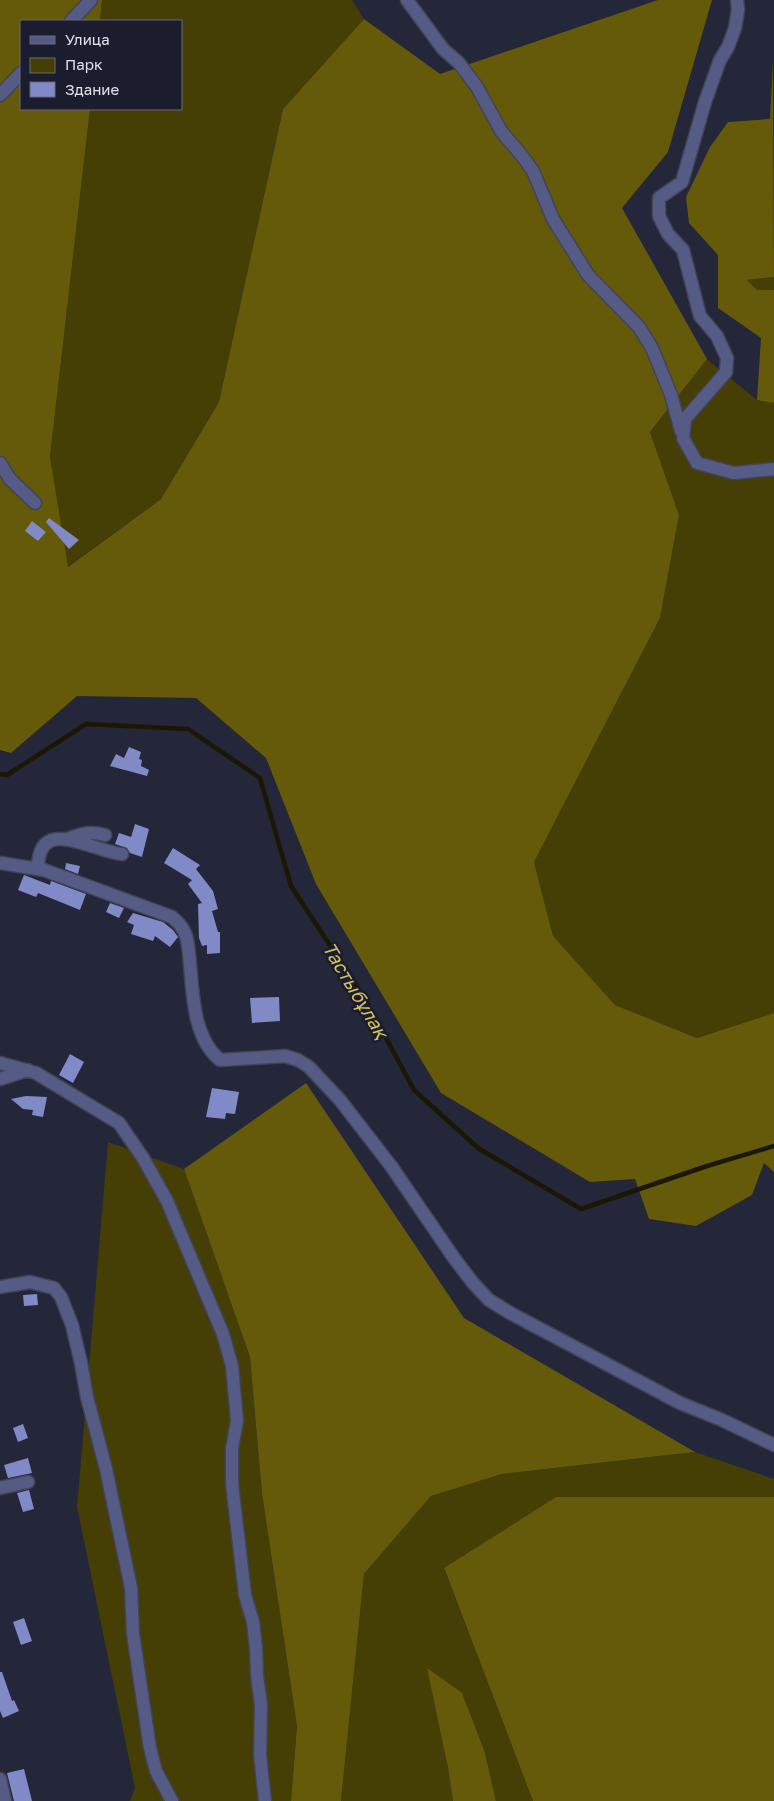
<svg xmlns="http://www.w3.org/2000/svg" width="774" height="1801" viewBox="0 0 774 1801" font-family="'Golos Text',sans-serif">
  <rect width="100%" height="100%" fill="#242639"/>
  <path fill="#453e05" d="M 102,0 L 352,0 L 364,19 L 283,109 L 219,402 L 161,499 L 67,567 L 50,457 L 90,109 L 181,109 L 181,21 L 100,21 Z
    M 774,277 L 774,290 L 757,290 L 747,280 Z
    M 707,359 L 757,400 L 774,403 L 774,1013 L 697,1038 L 615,1005 L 553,936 L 534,862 L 660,618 L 679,515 L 650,432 Z
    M 108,1142 L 184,1169 L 250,1357 L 262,1494 L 297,1726 L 291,1801 L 130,1801 L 135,1788 L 77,1507 Z
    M 695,1452 L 774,1479 L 774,1497 L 556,1497 L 444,1569 L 533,1801 L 496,1801 L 485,1753 L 428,1669 L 448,1768 L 453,1801 L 341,1801 L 364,1574 L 431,1496 L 502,1474 Z"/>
  <path fill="#645a09" d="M 0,0 L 102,0 L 100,21 L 21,21 L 21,109 L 90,109 L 50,457 L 68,567 L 161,499 L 219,402 L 283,109 L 364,19 L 440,74 L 658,0 L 712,0 L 668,152 L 622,208 L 707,359 L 650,432 L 679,515 L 660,618 L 534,862 L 553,936 L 615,1005 L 697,1038 L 774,1013 L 774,1172 L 764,1163 L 752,1195 L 696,1226 L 649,1219 L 635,1179 L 590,1182 L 441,1093 L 316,884 L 266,758 L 196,698 L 77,696 L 11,753 L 0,750 Z
    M 773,61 L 774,277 L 747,280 L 757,290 L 774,290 L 774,403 L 757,400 L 761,338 L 718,308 L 718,255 L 689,223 L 686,197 L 710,147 L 728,122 L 770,119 Z
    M 306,1083 L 464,1318 L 695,1452 L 502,1474 L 431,1496 L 364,1574 L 341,1801 L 291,1801 L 297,1726 L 262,1494 L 250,1357 L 184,1169 Z
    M 556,1497 L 774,1497 L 774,1801 L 533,1801 L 444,1568 Z
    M 427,1668 L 462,1693 L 485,1753 L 496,1801 L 453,1801 L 448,1768 Z"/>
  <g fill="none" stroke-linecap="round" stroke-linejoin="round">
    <path stroke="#1a1703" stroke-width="4.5" d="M 0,774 L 7,775 L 86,724 L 188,729 L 260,778 L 291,886 L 364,997 L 414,1090 L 478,1148 L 581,1209 L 707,1166 L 774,1146"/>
  </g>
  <path fill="#8189c7" d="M 49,518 L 79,540 L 69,549 L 46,522 Z
    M 32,521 L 46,532 L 38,541 L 25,531 Z
    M 129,747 L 141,752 L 139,759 L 142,760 L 141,766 L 149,770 L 147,776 L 110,766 L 116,754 L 124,758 Z
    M 135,824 L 149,829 L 142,857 L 130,853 L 127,848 L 115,844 L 119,833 L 131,837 Z
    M 173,848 L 200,865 L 196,869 L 213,891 L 218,909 L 212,911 L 218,932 L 220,932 L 220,953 L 207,954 L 207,945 L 202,946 L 199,938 L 198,904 L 202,903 L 188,884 L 192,880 L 164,863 Z
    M 66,863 L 80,866 L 78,874 L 65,869 Z
    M 24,875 L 50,885 L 51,881 L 86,894 L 80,910 L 38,893 L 36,897 L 18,890 Z
    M 110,903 L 124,908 L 119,918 L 106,912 Z
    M 133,913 L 163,922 L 173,930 L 178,937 L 170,947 L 155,936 L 153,941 L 131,934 L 134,925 L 127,922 Z
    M 279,997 L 280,1021 L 252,1023 L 250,998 Z
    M 70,1054 L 84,1062 L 73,1083 L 59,1075 Z
    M 212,1088 L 239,1092 L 235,1114 L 226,1113 L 225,1119 L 206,1117 Z
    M 26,1096 L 47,1097 L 43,1117 L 32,1115 L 33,1110 L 23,1109 L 11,1099 Z
    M 37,1294 L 38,1305 L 24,1306 L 23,1295 Z
    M 23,1424 L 28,1438 L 18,1442 L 13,1428 Z
    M 28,1458 L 32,1473 L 8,1478 L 4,1465 Z
    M 29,1490 L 34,1509 L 23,1512 L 17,1493 Z
    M 24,1618 L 32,1641 L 21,1645 L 13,1622 Z
    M 0,1672 L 2,1672 L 12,1701 L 14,1700 L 19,1711 L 3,1718 L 0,1711 Z
    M 24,1769 L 32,1801 L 14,1801 L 7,1773 Z"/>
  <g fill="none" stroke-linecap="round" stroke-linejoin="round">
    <g stroke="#424456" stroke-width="15">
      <path id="minor" d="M 407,0 L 443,49 L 459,63 L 477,87 L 501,131 L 523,157 L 533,171 L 553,219 L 588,275 L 639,327 L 652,348 L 671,395 L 681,431
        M 737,0 L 738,10 L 735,28 L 728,47 L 720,60 L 705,102 L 682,182 L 659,198 L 659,216 L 668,234 L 683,250 L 700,316 L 717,336 L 727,358 L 726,372 L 685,419 L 683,438 L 697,463 L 734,473 L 774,469
        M 71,21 L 91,0
        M 0,95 L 21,73
        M 0,463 L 10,479 L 35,503
        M 70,838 C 83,833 91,831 105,835
        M 0,863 L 44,870 L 172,917 C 174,919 178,922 180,925 C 187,933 188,944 189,954 C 193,988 191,1036 220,1060 L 285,1056 L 298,1060 L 309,1067 L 340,1100 L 391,1166 L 454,1258 L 473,1283 L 489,1300 L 512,1314 L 680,1403 L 722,1420 L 774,1445
        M 38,869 C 38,813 93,852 122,854
        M 0,1063 L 36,1073 L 119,1123 L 143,1158 L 167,1201 L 223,1334 L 232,1366 L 237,1421 L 232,1448 L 232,1484 L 245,1595 L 253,1622 L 256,1649 L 257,1676 L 261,1705 L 260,1755 L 265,1801
        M 0,1079 L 28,1070
        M 0,1287 L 30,1282 L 54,1288 L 61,1297 L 72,1325 L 81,1363 L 87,1397 L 106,1469 L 131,1588 L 133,1634 L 150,1748 L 156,1771 L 172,1801
        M 0,1488 L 28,1482
        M 0,1779 L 5,1801"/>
    </g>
    <use href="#minor" stroke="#565b86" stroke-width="12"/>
  </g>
  <g text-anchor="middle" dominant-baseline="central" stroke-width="5" stroke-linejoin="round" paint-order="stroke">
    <g font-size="19" font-style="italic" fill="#d0c25d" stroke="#1b1d2e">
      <text transform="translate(356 990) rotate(59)">Тастыбұлақ</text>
    </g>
  </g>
  <rect x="20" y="20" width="162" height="90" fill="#1b1d2e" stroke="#696b7a"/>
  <rect x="30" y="36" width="25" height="8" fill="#565b86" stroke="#696b7a"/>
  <text x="65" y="45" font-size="15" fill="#dfe1ed">Улица</text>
  <rect x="30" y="58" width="25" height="15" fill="#453e05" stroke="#696b7a"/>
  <text x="65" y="70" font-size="15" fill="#dfe1ed">Парк</text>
  <rect x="30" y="82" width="25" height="15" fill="#8189c7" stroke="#696b7a"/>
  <text x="65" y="95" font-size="15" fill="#dfe1ed">Здание</text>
</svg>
